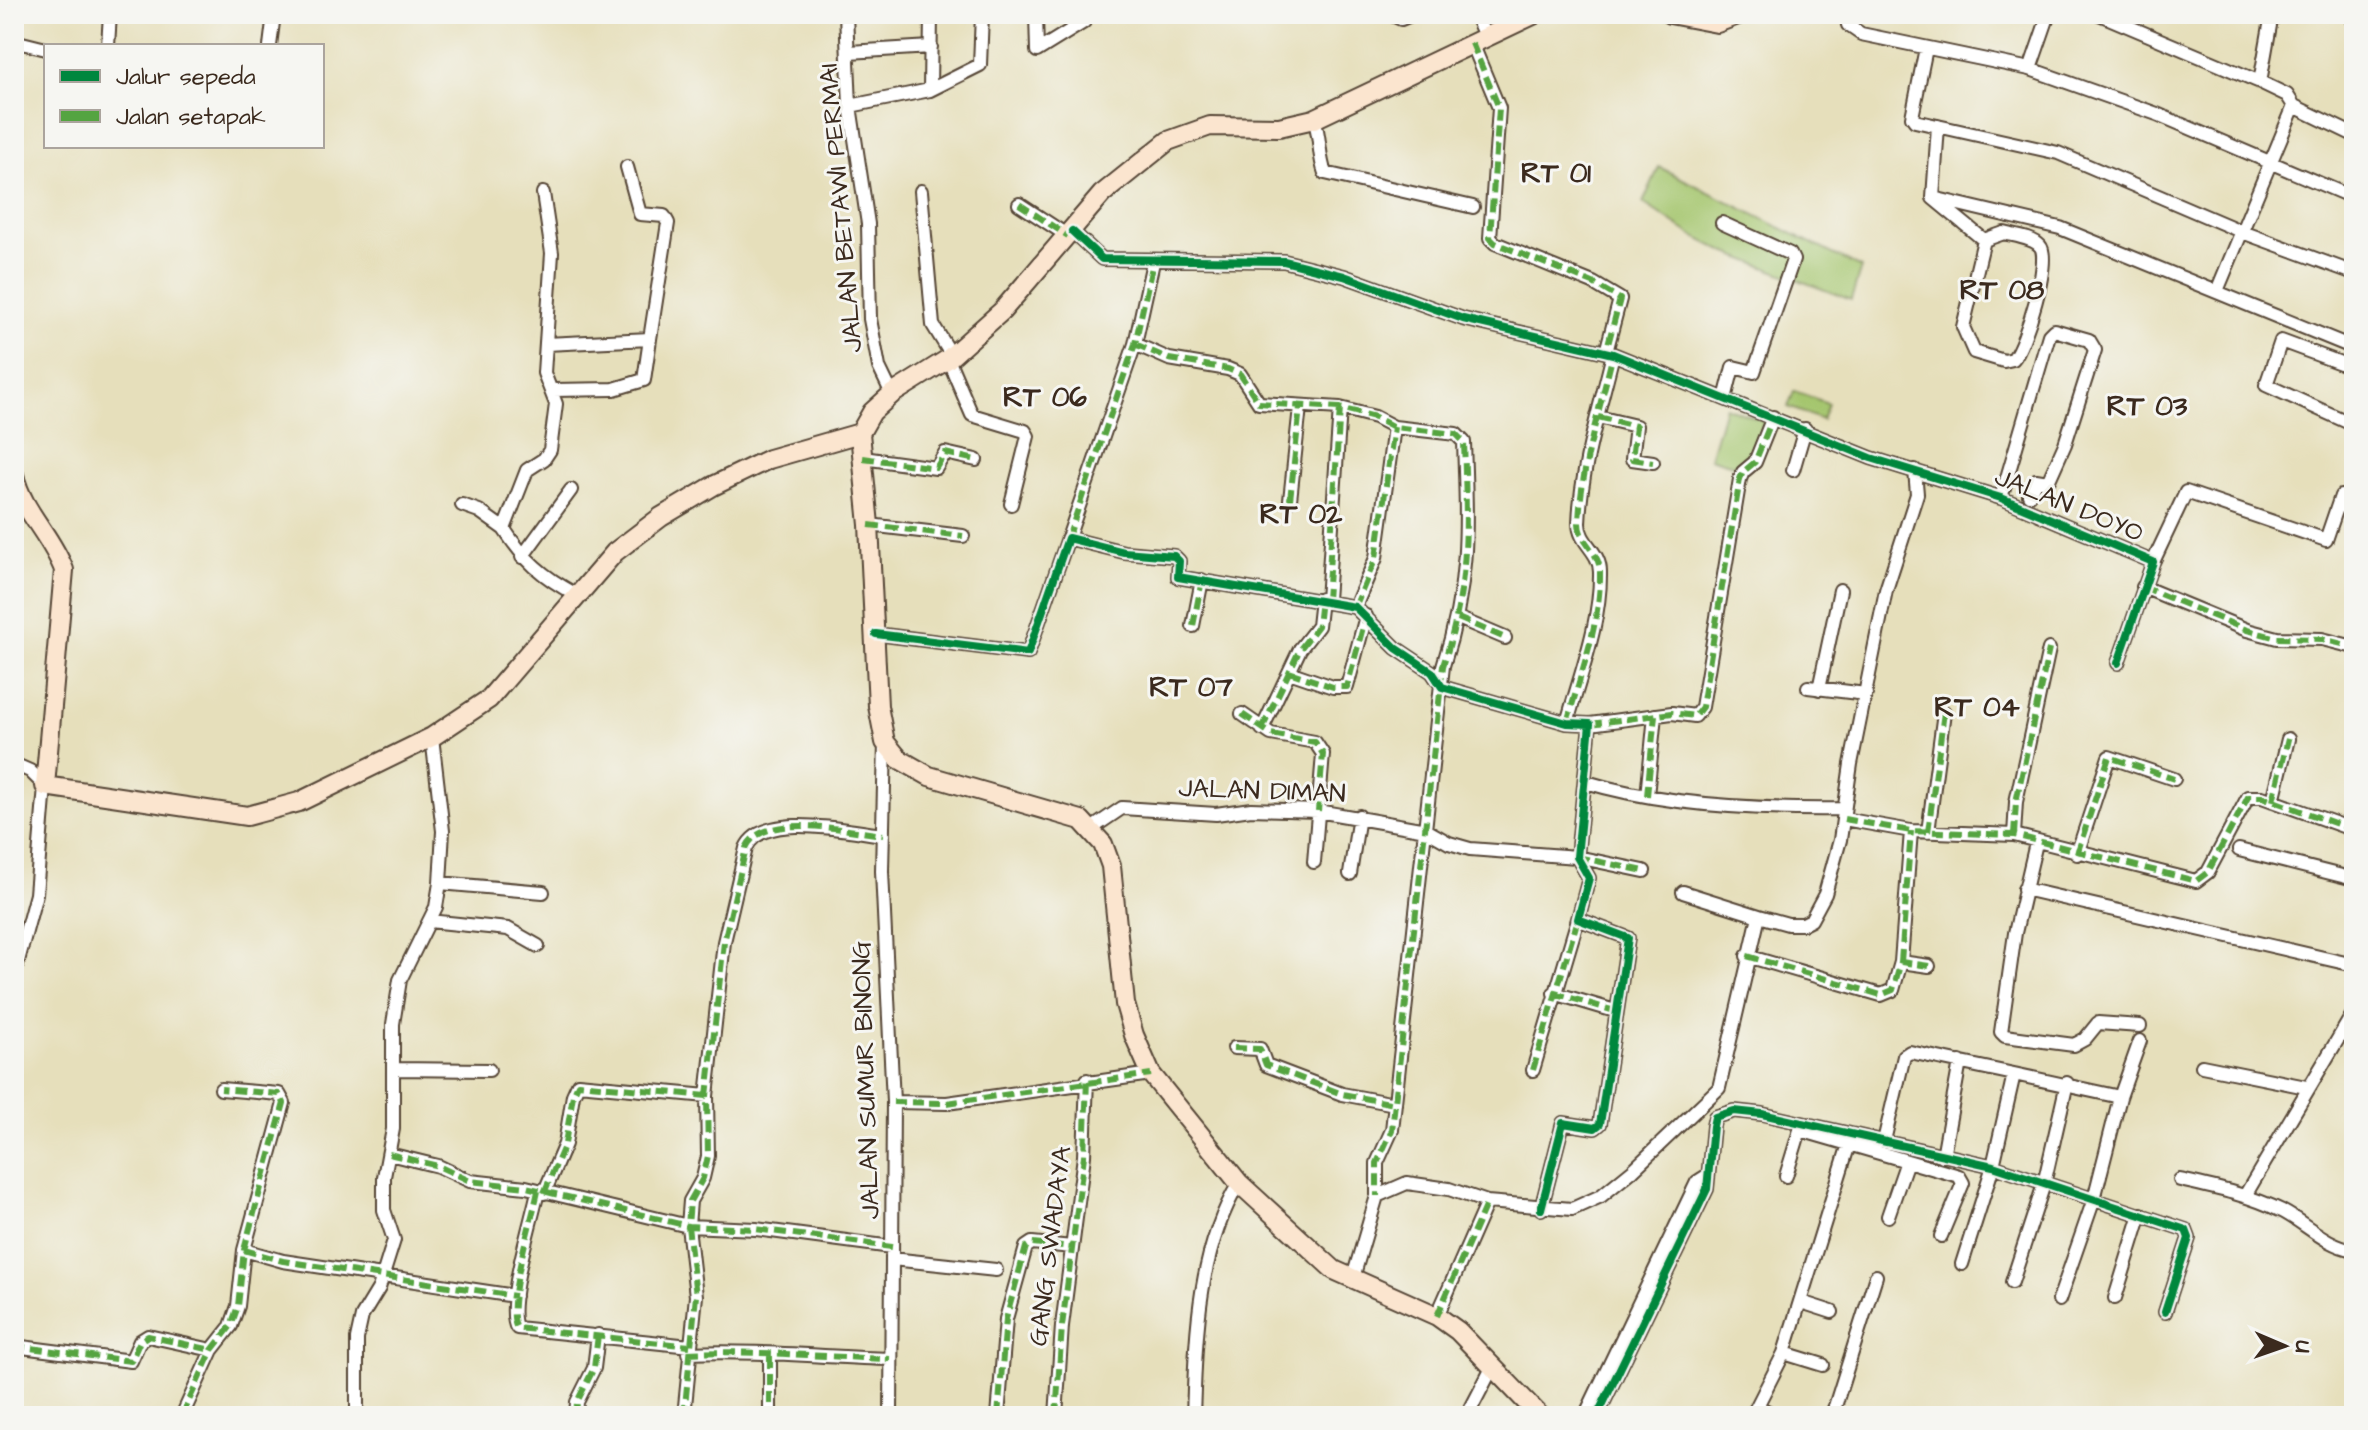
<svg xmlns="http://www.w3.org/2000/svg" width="2368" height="1430" viewBox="0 0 2368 1430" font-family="'Architects Daughter',sans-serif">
  <rect width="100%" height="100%" fill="#f6f6f2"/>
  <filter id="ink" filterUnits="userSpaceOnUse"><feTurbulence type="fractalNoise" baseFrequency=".0125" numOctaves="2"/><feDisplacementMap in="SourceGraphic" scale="16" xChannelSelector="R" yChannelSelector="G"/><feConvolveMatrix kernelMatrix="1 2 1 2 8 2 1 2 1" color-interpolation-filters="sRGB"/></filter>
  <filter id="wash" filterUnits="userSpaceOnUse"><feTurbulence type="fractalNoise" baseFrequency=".006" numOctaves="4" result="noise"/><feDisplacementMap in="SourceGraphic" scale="32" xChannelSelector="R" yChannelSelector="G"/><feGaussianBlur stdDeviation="1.8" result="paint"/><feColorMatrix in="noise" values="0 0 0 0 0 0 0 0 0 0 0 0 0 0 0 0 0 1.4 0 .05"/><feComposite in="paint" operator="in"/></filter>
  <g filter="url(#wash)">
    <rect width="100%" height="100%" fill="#e6dfbb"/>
    <path fill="#a5c66e" stroke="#707846" stroke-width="2" d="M 1659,167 L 1861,268 L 1851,300 L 1725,252 L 1695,237 L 1643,203 Z
      M 1794,391 L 1828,403 L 1822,420 L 1788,407 Z
      M 1725,407 L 1764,421 L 1750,461 L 1733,465 L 1710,458 Z"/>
  </g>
  <g filter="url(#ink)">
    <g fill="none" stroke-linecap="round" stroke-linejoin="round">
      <g stroke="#554536" stroke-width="16">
        <path id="street" d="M 846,14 L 850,106 L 868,224 L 870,319 L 879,367 L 892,394
          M 931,14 L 930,90 L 980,65 L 982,14
          M 1036,14 L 1037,51 L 1084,22 L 1085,14
          M 1390,14 L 1401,19 L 1413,14
          M 1475,14 L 1485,36
          M 1846,14 L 1848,25 L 1861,34 L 2030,69 L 2157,114 L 2354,198
          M 2099,14 L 2260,82 L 2287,95 L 2294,106 L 2354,135
          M 2353,26 L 2354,23
          M 14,41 L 46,49
          M 1472,43 L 1499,108 L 1490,238 L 1495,243 L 1593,283 L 1620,299 L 1606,352
          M 108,46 L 110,14
          M 270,46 L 274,14
          M 1926,48 L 1912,117 L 1915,121 L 2058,153 L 2245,233 L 2354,273
          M 849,52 L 931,47
          M 2030,69 L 2049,14
          M 2260,82 L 2272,14
          M 850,106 L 930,90
          M 1314,119 C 1321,138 1318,155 1325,173 L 1473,207
          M 1938,126 L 1933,198 L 1984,240
          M 627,167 L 640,214 L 664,216 L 668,223 L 650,339
          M 921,191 L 933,325 L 952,356
          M 543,193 L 552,253 L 544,373 L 556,404 L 550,450 L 544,459 L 527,470 L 504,529 C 524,560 543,577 575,594
          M 1933,198 L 2060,228 L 2354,348
          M 1019,204 L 1068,236
          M 1722,223 L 1790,254 L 1793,260 L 1754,372 L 1733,367 L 1725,399
          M 1072,231 L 1102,259 L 1284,261 L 1344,276 L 1463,319 L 1613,354 L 1871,458 L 2001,498 L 2153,562 L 2118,663
          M 2004,233 C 2015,236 2033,238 2040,246 C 2052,258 2025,346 2013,359 L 2004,361 L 1974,352 L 1963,327 L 1984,240 Z
          M 2217,291 L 2294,106
          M 546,344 L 650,339 L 644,380 L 614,389 L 553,390
          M 1135,344 L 1169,359 L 1228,369 L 1240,374 L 1259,403 L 1340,408 L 1375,417 L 1394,427 L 1456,434 L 1464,442 C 1467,528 1470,582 1443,666 L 1392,1130 L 1377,1163 L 1377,1196
          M 948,359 L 972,415 L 1025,431 L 1028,436 L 1011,504
          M 2354,368 L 2281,341 L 2266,385 L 2354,425
          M 1598,417 L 1636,426 L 1632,459 L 1653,462
          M 863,458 L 936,468 L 945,453 L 976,460
          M 1793,470 L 1805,429
          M 2001,498 L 2049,335 L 2054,330 L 2089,340 L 2095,350 L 2065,444 L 2048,482 L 2036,480 L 2029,495
          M 1290,500 L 1300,407
          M 462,505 L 479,511 L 504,529
          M 869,525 L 963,536
          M 1068,538 L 1135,344 L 1153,262
          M 522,557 L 571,490
          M 2153,562 L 2186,492 L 2326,540 L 2341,496
          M 2143,587 L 2247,630 L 2277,638 L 2322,639 L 2354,647
          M 1327,600 L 1340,408
          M 1355,607 L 1376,558 L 1394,427
          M 1458,618 L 1505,638
          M 1193,626 L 1202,580
          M 876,634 L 1028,653 L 1068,538 L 1124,552 L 1174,556 L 1179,561 L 1178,577 L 1355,607 L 1396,648 L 1432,672 L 1442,687 L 1567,723 L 1590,724 L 1577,857 L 1589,878 L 1578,919 L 1628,938 L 1600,1124 L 1595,1128 L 1563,1123 L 1541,1209
          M 1289,672 L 1333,687 L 1347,687 L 1366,616
          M 1808,687 L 1866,694
          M 1819,689 L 1840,590
          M 1242,714 L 1271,734 L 1315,742 L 1323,754 L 1314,862
          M 1567,723 C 1580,675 1601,622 1600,572 C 1600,551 1579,543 1579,523 C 1581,466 1600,409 1613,354
          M 1590,724 L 1672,713 L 1695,716 L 1702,707 L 1740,479 L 1743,472 L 1755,462 L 1773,417
          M 1262,729 L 1300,649 L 1318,626 L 1321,599
          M 885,742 L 882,871 L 893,1102 L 891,1416
          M 14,764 L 30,771 L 45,786 L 36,894 L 14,976
          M 1586,782 C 1665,806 1762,810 1844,809
          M 1647,796 L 1655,715
          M 2273,801 L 2288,739
          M 1844,819 L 1911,831 L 2014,835 L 2196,881 L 2208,872 L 2248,797 L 2262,797 L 2354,830
          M 1091,829 L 1122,808 L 1216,814 L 1251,809 L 1318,811 L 1426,830 L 1449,843 L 1470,849 L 1577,857 L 1644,871
          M 1928,832 L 1944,712
          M 2014,835 L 2016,802 L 2049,649
          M 2036,843 L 2015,933 L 2001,1032 L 2005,1036 L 2074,1045 L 2085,1039 L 2098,1023 L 2140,1026
          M 2239,850 L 2354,879
          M 2077,854 L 2109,757 L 2174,779
          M 1350,874 L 1359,816
          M 440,883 L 543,892
          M 2024,889 L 2354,965
          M 1683,892 L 1759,916
          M 429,921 L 508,929 L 538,946
          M 1747,956 L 1881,995 L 1893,990 L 1901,962 L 1929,966
          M 1901,962 L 1911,831
          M 1554,993 L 1615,1011
          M 1234,1048 L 1260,1049 L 1266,1065 L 1342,1094 L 1395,1104
          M 2202,1066 L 2306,1087
          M 393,1069 L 489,1070
          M 1533,1070 L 1578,919
          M 2014,1074 L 2120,1097 L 2094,1199 L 2059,1300
          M 2120,1097 L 2140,1041
          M 893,1102 L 947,1103 L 1151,1074
          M 1884,1141 L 1904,1056 L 1910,1052 L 2014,1074 L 1993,1166 L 1962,1264
          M 389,1154 L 438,1166 L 470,1181 L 526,1187 L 688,1226 L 756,1229 L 892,1247
          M 1943,1156 L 1960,1062
          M 1786,1176 L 1800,1130 L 1959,1176 L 1963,1183 L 1941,1236
          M 2180,1180 C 2216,1188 2249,1195 2282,1211 C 2307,1224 2325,1245 2354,1250
          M 538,1191 C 533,1217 504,1308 517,1328 L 690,1346
          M 544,1193 L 565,1144 L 573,1095 L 578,1084 L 707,1096
          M 2246,1194 L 2354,1012
          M 1888,1216 L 1907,1161
          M 244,1250 L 283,1261 L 515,1296
          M 892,1259 L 996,1270
          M 1352,1281 L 1377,1196 L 1407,1183 L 1449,1189 L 1487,1202 L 1572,1209 L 1601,1196 L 1633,1170 L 1719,1088 L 1759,916 L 1788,924 L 1803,924 L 1811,920 L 1825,894 L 1840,840 L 1851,764 L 1886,590 L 1917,494 L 1915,470
          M 2012,1282 L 2044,1184 L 2067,1083
          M 2115,1298 L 2141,1214
          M 1801,1302 L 1832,1312
          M 1437,1316 L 1487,1202
          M 14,1346 L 131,1361 L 140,1341 L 148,1336 L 212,1350
          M 688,1353 C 754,1350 824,1357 890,1359
          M 1784,1353 L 1823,1365
          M 770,1356 L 770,1416
          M 1757,1406 L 1776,1416
          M 182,1416 L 212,1350 L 231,1326 L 238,1306 L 244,1250 L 284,1103 L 279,1094 L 221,1089
          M 357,1416 L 357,1339 L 362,1316 L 379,1288 L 394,1240 L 384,1210 L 384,1177 L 393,1129 L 393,1024 L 400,980 L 436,907 L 440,883 L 443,831 L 432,737
          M 576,1416 L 577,1402 L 594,1368 L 598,1335
          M 684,1416 L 696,1296 L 688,1226 L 690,1201 L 703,1178 L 708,1156 L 707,1096 L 724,942 L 746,848 C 762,811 849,831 883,835
          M 998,1416 L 1006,1319 L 1026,1247 L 1032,1243 L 1072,1247
          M 1056,1416 L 1062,1326 L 1084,1156 L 1087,1080
          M 1193,1416 C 1196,1337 1197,1253 1239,1183
          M 1467,1416 L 1492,1368
          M 1585,1416 L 1697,1182 L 1708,1175
          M 1597,1416 L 1707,1189 L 1713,1126 L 1715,1117 L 1734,1111 L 1762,1114 L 1993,1166 L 2186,1230 L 2189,1238 L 2165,1312
          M 1752,1416 L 1784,1353 L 1849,1144
          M 1832,1416 L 1876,1276
          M 2352,1416 L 2354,1411"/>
      </g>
      <g stroke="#554536" stroke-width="22">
        <path id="secondary" d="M 1670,14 L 1717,23 L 1740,14
          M 860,433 L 869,525 L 878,706 L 885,742 L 899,759 L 929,776 L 1081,820 L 1103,844 L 1111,866 L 1125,1004 L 1134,1035 L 1151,1074 L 1239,1183 L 1334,1270 L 1437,1316 L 1458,1331 L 1540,1416
          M 860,433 L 872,412 L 892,394 L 948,359 L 1002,311 L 1102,194 L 1168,141 L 1210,126 L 1279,127 L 1314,119 L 1535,14
          M 14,475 C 22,511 51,535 64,570 L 45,786 L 247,816 L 299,802 L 432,737 L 489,699 L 615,552 L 661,517 L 713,486 L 769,459 L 860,433"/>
      </g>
      <use href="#street" stroke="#fff" stroke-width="12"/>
      <use href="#secondary" stroke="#fbe5cf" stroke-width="18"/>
      <path stroke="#54a441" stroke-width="6" stroke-dasharray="12 6" stroke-linecap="butt" d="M 1472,43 L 1499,108 L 1490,238 L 1495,243 L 1593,283 L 1620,299 L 1606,352
        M 1019,204 L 1068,236
        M 1135,344 L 1169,359 L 1228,369 L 1240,374 L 1259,403 L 1340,408 L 1375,417 L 1394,427 L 1456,434 L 1464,442 C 1467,528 1470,582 1443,666 L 1392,1130 L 1377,1163 L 1377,1196
        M 1598,417 L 1636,426 L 1632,459 L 1653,462
        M 863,458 L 936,468 L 945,453 L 976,460
        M 1290,500 L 1300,407
        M 869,525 L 963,536
        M 1068,538 L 1135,344 L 1153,262
        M 2143,587 L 2247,630 L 2277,638 L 2322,639 L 2354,647
        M 1327,600 L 1340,408
        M 1355,607 L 1376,558 L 1394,427
        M 1458,618 L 1505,638
        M 1193,626 L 1202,580
        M 1289,672 L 1333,687 L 1347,687 L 1366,616
        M 1242,714 L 1271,734 L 1315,742 L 1323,754 L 1318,811
        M 1567,723 C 1580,675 1601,622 1600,572 C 1600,551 1579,543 1579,523 C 1581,466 1600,409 1613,354
        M 1590,724 L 1672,713 L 1695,716 L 1702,707 L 1740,479 L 1743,472 L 1755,462 L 1773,417
        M 1262,729 L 1300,649 L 1318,626 L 1321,599
        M 1647,796 L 1655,715
        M 2273,801 L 2288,739
        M 1844,819 L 1911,831 L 2014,835 L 2196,881 L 2208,872 L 2248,797 L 2262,797 L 2354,830
        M 1928,832 L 1944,712
        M 2014,835 L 2016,802 L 2049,649
        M 2077,854 L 2109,757 L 2174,779
        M 1577,857 L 1644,871
        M 1747,956 L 1881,995 L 1893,990 L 1901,962 L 1929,966
        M 1901,962 L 1911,831
        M 1554,993 L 1615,1011
        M 1234,1048 L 1260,1049 L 1266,1065 L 1342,1094 L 1395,1104
        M 1533,1070 L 1578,919
        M 893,1102 L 947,1103 L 1151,1074
        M 389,1154 L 438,1166 L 470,1181 L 526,1187 L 688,1226 L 756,1229 L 892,1247
        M 538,1191 C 533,1217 504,1308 517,1328 L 690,1346
        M 544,1193 L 565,1144 L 573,1095 L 578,1084 L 707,1096
        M 244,1250 L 283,1261 L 515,1296
        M 1437,1316 L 1487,1202
        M 14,1346 L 131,1361 L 140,1341 L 148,1336 L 212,1350
        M 688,1353 C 754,1350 824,1357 890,1359
        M 770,1356 L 770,1416
        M 182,1416 L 212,1350 L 231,1326 L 238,1306 L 244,1250 L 284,1103 L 279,1094 L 221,1089
        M 576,1416 L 577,1402 L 594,1368 L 598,1335
        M 684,1416 L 696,1296 L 688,1226 L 690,1201 L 703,1178 L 708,1156 L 707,1096 L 724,942 L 746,848 C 762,811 849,831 883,835
        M 998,1416 L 1006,1319 L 1026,1247 L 1032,1243 L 1072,1247
        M 1056,1416 L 1062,1326 L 1084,1156 L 1087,1080"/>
      <g stroke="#f6f6f2" stroke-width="13">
        <path id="cycleway" d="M 1072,231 L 1102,259 L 1284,261 L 1344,276 L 1463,319 L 1613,354 L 1871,458 L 2001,498 L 2153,562 L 2118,663
          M 876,634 L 1028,653 L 1068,538 L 1124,552 L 1174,556 L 1179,561 L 1178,577 L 1355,607 L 1396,648 L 1432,672 L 1442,687 L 1567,723 L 1590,724 L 1577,857 L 1589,878 L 1578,919 L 1628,938 L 1600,1124 L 1595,1128 L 1563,1123 L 1541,1209
          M 1597,1416 L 1707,1189 L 1713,1126 L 1715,1117 L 1734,1111 L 1762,1114 L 1993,1166 L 2186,1230 L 2189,1238 L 2165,1312"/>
      </g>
      <use href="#cycleway" stroke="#00873e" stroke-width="8"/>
    </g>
  </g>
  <g text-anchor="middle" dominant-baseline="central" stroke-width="6" stroke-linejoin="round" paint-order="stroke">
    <g font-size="26" fill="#3b2a1e" stroke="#f6f6f2">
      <text transform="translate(841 208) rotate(-95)">JALAN BETAWI PERMAI</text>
      <text transform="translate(2069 505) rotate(22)">JALAN DOYO</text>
      <text transform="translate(1262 791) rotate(2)">JALAN DIMAN</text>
      <text transform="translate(866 1080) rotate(-92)">JALAN SUMUR BINONG</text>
      <text transform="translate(1050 1246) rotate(-83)">GANG SWADAYA</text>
    </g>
    <g font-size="28" font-weight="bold" fill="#3b2a1e" stroke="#f6f6f2">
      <text x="1556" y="173">RT 01</text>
      <text x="2002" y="290">RT 08</text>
      <text x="1045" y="397">RT 06</text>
      <text x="2147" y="406">RT 03</text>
      <text x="1301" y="514">RT 02</text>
      <text x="1191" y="687">RT 07</text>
      <text x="1977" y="707">RT 04</text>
    </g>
  </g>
  <rect width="2368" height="1430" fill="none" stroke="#f6f6f2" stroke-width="48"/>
  <rect x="44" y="44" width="280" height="104" fill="#f6f6f2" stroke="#aba49d" stroke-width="2"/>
  <rect x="60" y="70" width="40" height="12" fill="#00873e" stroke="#aba49d" stroke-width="2"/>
  <text x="116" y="84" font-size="24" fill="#3b2a1e">Jalur sepeda</text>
  <rect x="60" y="110" width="40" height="12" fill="#54a441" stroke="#aba49d" stroke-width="2"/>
  <text x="116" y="124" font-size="24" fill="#3b2a1e">Jalan setapak</text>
  <g transform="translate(2284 1346) rotate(92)" stroke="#f6f6f2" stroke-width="6" paint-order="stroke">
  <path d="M0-6L14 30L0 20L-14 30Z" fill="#3b2a1e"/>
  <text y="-12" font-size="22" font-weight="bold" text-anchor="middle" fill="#3b2a1e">U</text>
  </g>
</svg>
